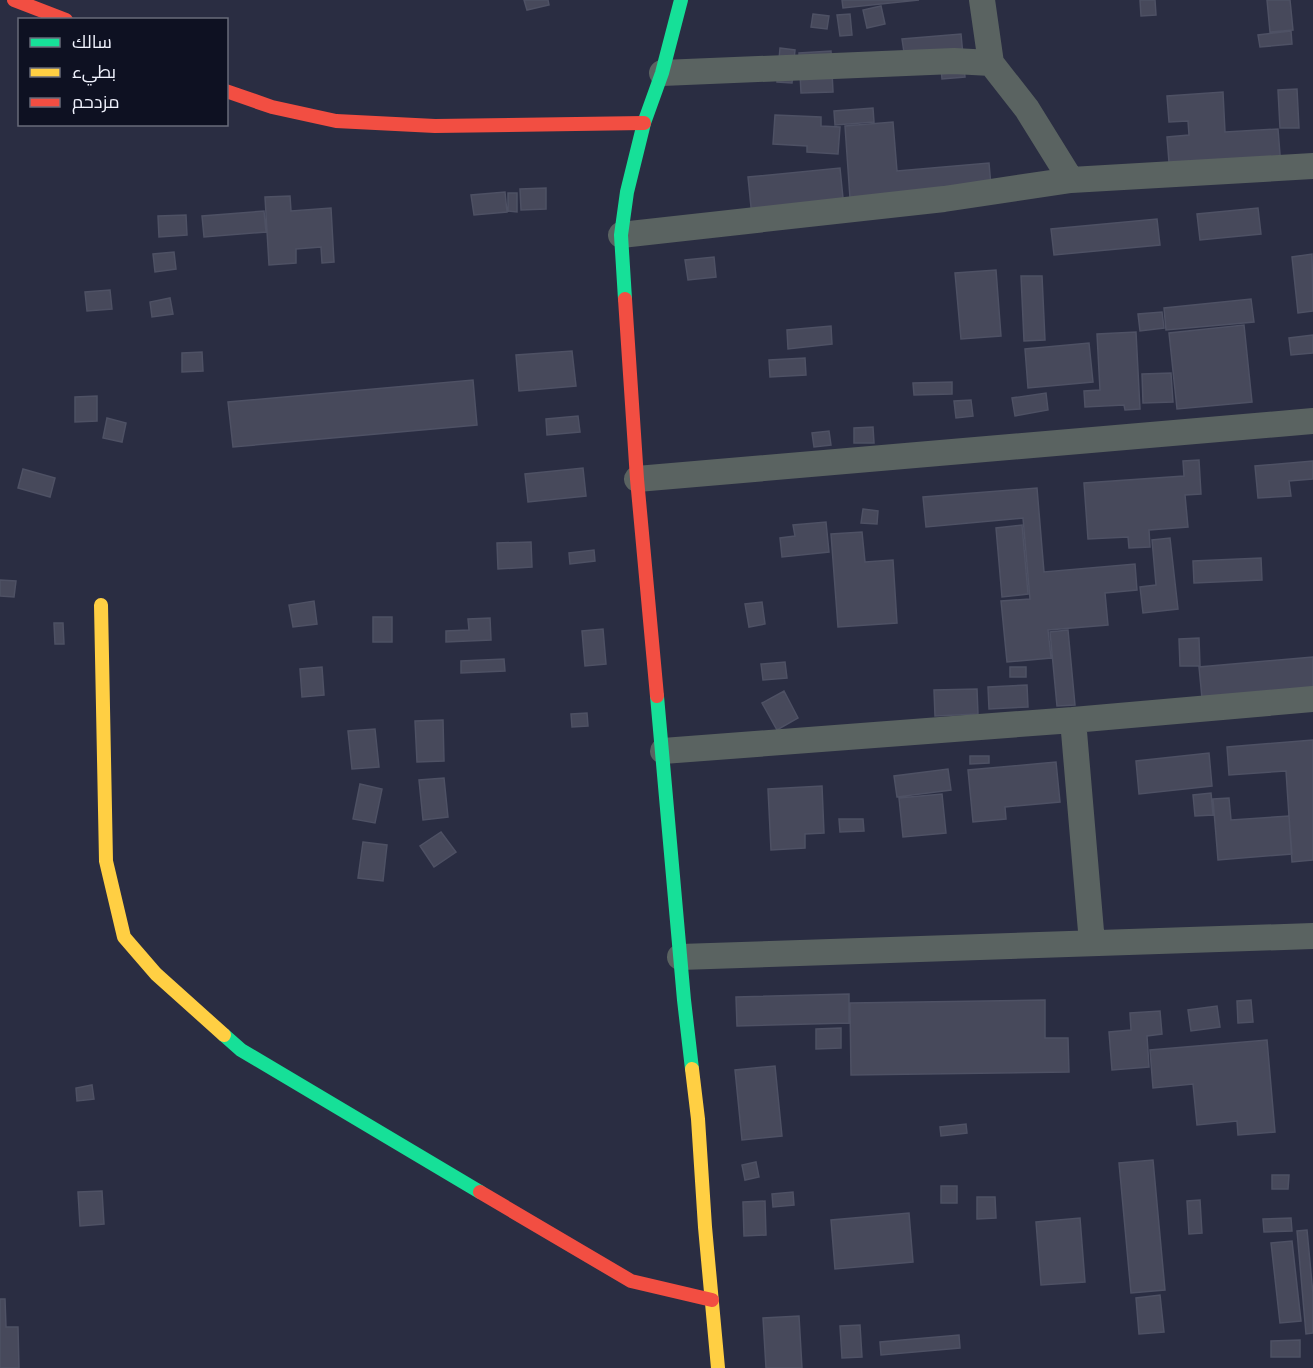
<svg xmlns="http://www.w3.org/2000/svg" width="1313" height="1368" viewBox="0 0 1313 1368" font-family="Figtree,Cairo,sans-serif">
  <rect width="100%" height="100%" fill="#2a2d42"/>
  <path fill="#47495b" stroke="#4e5164" stroke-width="1.5" d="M 524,0 L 548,0 L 549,5 L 527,10 Z
    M 842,0 L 919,0 L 843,8 Z
    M 1140,0 L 1155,0 L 1156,15 L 1141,16 Z
    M 1267,0 L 1290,0 L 1293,30 L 1270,32 Z
    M 881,6 L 885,24 L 867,28 L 863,10 Z
    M 813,14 L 829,16 L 827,29 L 811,27 Z
    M 850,14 L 852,35 L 840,36 L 837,15 Z
    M 1291,31 L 1292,44 L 1260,47 L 1258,35 Z
    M 961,34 L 965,77 L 942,79 L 940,56 L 905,59 L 902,39 Z
    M 780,48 L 795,50 L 792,83 L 777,82 Z
    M 831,51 L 833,92 L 801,93 L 799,53 Z
    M 1297,89 L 1299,128 L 1280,128 L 1278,90 Z
    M 1223,92 L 1225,132 L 1278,129 L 1281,167 L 1170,175 L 1167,137 L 1189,135 L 1188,121 L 1169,122 L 1167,96 Z
    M 873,108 L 874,122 L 835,125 L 834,111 Z
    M 775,115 L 821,117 L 821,126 L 840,127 L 838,154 L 807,152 L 807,146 L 773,144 Z
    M 893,122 L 897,171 L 989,163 L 991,186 L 850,198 L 845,126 Z
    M 840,168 L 844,208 L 752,217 L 748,177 Z
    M 546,188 L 546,209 L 521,210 L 520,189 Z
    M 505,192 L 507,212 L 474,215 L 471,195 Z
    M 508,193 L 517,193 L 517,212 L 508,211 Z
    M 290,196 L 291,211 L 331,208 L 334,262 L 322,263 L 321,247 L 296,249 L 296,263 L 269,265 L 265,197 Z
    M 1258,208 L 1261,234 L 1200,240 L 1197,214 Z
    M 264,211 L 266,232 L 204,237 L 202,216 Z
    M 186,215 L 187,235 L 159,237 L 158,216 Z
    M 1157,219 L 1160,245 L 1054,255 L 1051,229 Z
    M 174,252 L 176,269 L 155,272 L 153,254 Z
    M 1312,254 L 1313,311 L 1298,313 L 1292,257 Z
    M 714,257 L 716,277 L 688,280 L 685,260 Z
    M 996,270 L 1001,336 L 961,339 L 955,273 Z
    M 1021,276 L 1042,276 L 1045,340 L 1024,341 Z
    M 110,290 L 112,309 L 87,311 L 85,292 Z
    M 170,298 L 173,314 L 152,317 L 150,302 Z
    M 1251,299 L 1254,322 L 1166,330 L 1164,308 Z
    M 1162,312 L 1164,328 L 1140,331 L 1138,314 Z
    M 1244,325 L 1252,402 L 1177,409 L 1169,333 Z
    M 831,326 L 832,344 L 788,349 L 787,330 Z
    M 1136,332 L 1140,409 L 1125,410 L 1124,405 L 1085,407 L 1084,391 L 1100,390 L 1097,334 Z
    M 1313,335 L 1313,353 L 1291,355 L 1289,338 Z
    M 1089,343 L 1093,382 L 1028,388 L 1025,349 Z
    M 572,351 L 576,386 L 519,391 L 516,355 Z
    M 202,352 L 203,371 L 182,372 L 182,353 Z
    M 805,358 L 806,375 L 770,377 L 769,360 Z
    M 1171,373 L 1173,402 L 1143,403 L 1142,374 Z
    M 473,380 L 477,425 L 233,447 L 228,402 Z
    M 952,382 L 952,394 L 914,395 L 913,383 Z
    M 1046,393 L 1048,410 L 1015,416 L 1012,398 Z
    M 97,396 L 97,421 L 75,422 L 75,397 Z
    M 971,400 L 973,416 L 956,418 L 954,401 Z
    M 578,416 L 580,432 L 547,435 L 546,419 Z
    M 107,418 L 126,423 L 122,442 L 103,438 Z
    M 873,427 L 874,443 L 854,443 L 854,428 Z
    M 829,431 L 831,445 L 814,447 L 812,433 Z
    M 1199,460 L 1201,494 L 1185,495 L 1188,527 L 1149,530 L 1150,547 L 1129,548 L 1128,537 L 1088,539 L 1084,483 L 1184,476 L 1183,461 Z
    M 1313,461 L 1313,479 L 1289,481 L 1291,496 L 1258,498 L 1255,466 Z
    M 583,468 L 586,496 L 528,502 L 525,474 Z
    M 23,469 L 55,478 L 50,497 L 18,488 Z
    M 1037,488 L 1044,572 L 1135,564 L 1137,590 L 1105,593 L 1108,625 L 1048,630 L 1051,658 L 1007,662 L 1001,601 L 1030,599 L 1023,518 L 926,527 L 923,497 Z
    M 863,509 L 878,511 L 877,524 L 861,523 Z
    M 826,522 L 829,552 L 782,557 L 780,538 L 795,536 L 793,525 Z
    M 1022,525 L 1028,594 L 1002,597 L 996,528 Z
    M 862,532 L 865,562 L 893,560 L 897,623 L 838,627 L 831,534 Z
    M 1170,538 L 1178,609 L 1143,613 L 1140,587 L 1156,585 L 1152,540 Z
    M 531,542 L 532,567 L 498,569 L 497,543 Z
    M 594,550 L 595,561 L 570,564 L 569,553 Z
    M 1261,558 L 1262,580 L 1194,583 L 1193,561 Z
    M 0,580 L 16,581 L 14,597 L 0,596 Z
    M 314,601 L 317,624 L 293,627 L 289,605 Z
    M 762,602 L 765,624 L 749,627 L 745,604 Z
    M 373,617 L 392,617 L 392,642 L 373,642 Z
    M 490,618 L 491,640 L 446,642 L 446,631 L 469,630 L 468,619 Z
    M 54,623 L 63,623 L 64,644 L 55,644 Z
    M 603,629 L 606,664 L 585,666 L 582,631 Z
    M 1068,630 L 1075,705 L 1057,706 L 1050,632 Z
    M 1199,638 L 1200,666 L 1180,666 L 1179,639 Z
    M 1313,657 L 1313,688 L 1202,698 L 1199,667 Z
    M 504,659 L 505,671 L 461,673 L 461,661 Z
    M 785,662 L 787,678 L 763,680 L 761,664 Z
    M 322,667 L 324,695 L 302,697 L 300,669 Z
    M 1010,667 L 1026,667 L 1026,677 L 1010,677 Z
    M 1027,685 L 1028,707 L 989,709 L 988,687 Z
    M 977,689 L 978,714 L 935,716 L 934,690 Z
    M 784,691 L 798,718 L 777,730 L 762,703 Z
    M 587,713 L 588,726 L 572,727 L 571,714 Z
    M 443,720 L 444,761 L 417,762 L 415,721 Z
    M 375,729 L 379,767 L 352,769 L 348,731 Z
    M 1313,740 L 1313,860 L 1292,862 L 1286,771 L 1229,775 L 1227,747 Z
    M 1209,753 L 1212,786 L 1139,794 L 1136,761 Z
    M 970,756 L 989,756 L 989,763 L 970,764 Z
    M 1056,762 L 1060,802 L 1005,807 L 1006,819 L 973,822 L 968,770 Z
    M 948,769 L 951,790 L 897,797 L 894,776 Z
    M 444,778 L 448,817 L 423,820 L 419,780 Z
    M 360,784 L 382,789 L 375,823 L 353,819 Z
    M 822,786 L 824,833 L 805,834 L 805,848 L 771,850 L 768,789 Z
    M 1211,793 L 1213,815 L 1195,816 L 1193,795 Z
    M 942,794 L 946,833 L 903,837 L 899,798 Z
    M 1229,798 L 1231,820 L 1289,816 L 1292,854 L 1218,860 L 1213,799 Z
    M 839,819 L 863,819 L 864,831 L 840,832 Z
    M 441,832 L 456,852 L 434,867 L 420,846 Z
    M 363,842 L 387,845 L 383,881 L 358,878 Z
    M 849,994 L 849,1023 L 737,1026 L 736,997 Z
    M 1045,1000 L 1045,1038 L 1068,1038 L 1069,1072 L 851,1075 L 850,1003 Z
    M 1251,1000 L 1253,1022 L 1238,1023 L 1237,1001 Z
    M 1217,1006 L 1220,1027 L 1191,1031 L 1188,1010 Z
    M 1160,1011 L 1162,1034 L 1147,1036 L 1149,1067 L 1112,1070 L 1109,1032 L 1131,1030 L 1130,1013 Z
    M 841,1028 L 841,1048 L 816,1049 L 816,1029 Z
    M 1267,1040 L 1275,1132 L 1238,1135 L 1237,1121 L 1197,1125 L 1193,1084 L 1153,1088 L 1150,1050 Z
    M 775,1066 L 782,1136 L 742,1140 L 735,1070 Z
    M 92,1085 L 94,1099 L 77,1101 L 76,1088 Z
    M 966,1124 L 967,1133 L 941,1136 L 940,1127 Z
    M 1153,1160 L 1165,1290 L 1131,1293 L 1119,1163 Z
    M 756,1162 L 759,1177 L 745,1180 L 742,1165 Z
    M 1272,1175 L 1289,1175 L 1288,1189 L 1272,1189 Z
    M 941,1186 L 957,1186 L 957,1203 L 941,1203 Z
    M 102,1191 L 104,1224 L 80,1226 L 78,1192 Z
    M 793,1192 L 794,1205 L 773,1207 L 772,1194 Z
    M 977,1197 L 995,1197 L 996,1218 L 977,1219 Z
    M 1200,1200 L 1202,1233 L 1189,1234 L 1187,1201 Z
    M 765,1201 L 766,1235 L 744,1236 L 743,1202 Z
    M 909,1213 L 913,1262 L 835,1269 L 831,1220 Z
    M 1080,1218 L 1085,1282 L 1041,1285 L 1036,1222 Z
    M 1291,1218 L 1292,1231 L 1264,1232 L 1263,1219 Z
    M 1307,1230 L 1313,1294 L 1313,1333 L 1306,1334 L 1297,1231 Z
    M 1292,1241 L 1301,1321 L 1280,1323 L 1271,1243 Z
    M 1160,1295 L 1164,1332 L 1139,1334 L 1136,1298 Z
    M 0,1299 L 5,1299 L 6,1327 L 18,1327 L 19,1368 L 0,1368 Z
    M 799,1316 L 802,1368 L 766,1368 L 763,1318 Z
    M 860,1325 L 862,1357 L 842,1358 L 840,1326 Z
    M 959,1335 L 960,1348 L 881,1355 L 880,1342 Z
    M 1300,1340 L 1300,1357 L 1271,1357 L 1271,1341 Z"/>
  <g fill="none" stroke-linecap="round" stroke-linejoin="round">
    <path stroke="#5a6361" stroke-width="26" d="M 982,0 L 991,63 L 1027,109 L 1071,180
      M 662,73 L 954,61 L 991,63
      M 621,235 L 944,199 L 1071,180 L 1313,166
      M 637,479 L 1313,421
      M 1073,720 L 1092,943
      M 663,751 L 1073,720 L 1313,699
      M 680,957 L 1313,936"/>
    <path stroke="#16e098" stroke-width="14" d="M 625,299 L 621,235 L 627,192 L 644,123 L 662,73 L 681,0
      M 657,696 L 684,1000 L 692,1069
      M 224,1035 L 241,1050 L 480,1192"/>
    <path stroke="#ffcf43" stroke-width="14" d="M 101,605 L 106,861 L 124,937 L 156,974 L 224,1035
      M 692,1069 L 698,1119 L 705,1227 L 718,1368"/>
    <path stroke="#f24e42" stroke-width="14" d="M 14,0 L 66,20
      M 226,91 L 272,107 L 336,121 L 435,126 L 644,123
      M 625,299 L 637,479 L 657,696
      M 480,1192 L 631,1281 L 712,1300"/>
  </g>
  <rect x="18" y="18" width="210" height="108" fill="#0e1122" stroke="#686b7a" stroke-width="1.5"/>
  <rect x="30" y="38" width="30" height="9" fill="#16e098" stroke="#686b7a" stroke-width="1.5"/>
  <text x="72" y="48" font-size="18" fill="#f0f2fd">سالك</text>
  <rect x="30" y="68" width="30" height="9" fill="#ffcf43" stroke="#686b7a" stroke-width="1.5"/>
  <text x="72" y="78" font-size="18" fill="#f0f2fd">بطيء</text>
  <rect x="30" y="98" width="30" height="9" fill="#f24e42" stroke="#686b7a" stroke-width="1.5"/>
  <text x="72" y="108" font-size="18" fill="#f0f2fd">مزدحم</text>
</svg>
